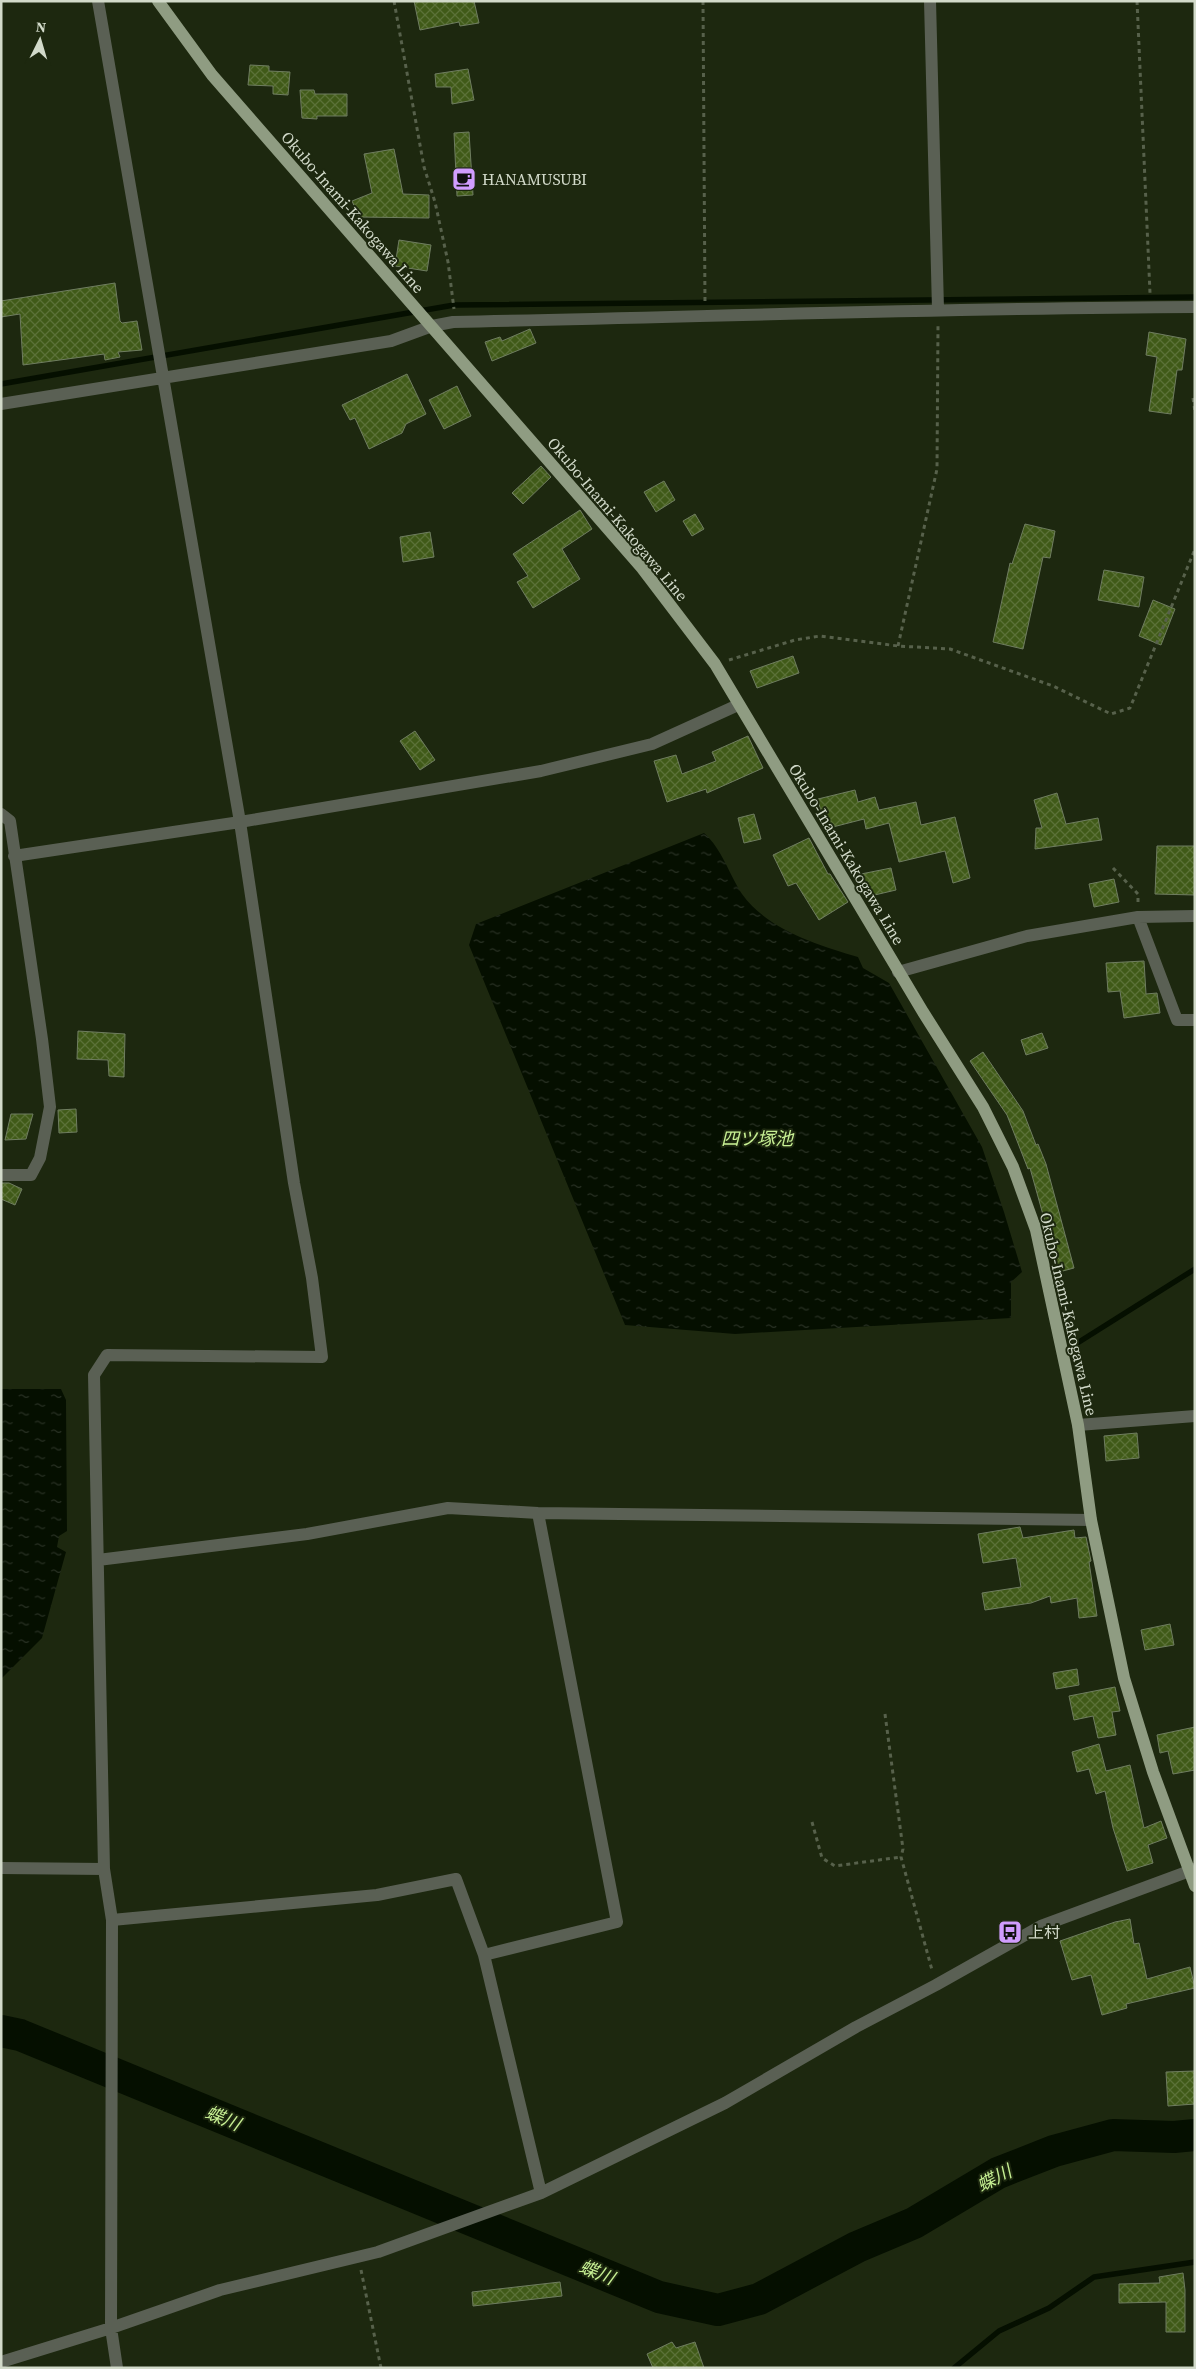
<svg xmlns="http://www.w3.org/2000/svg" width="1196" height="2369" viewBox="0 0 1196 2369" font-family="'Source Serif 4','Noto Sans JP',serif">
  <defs>
    <pattern id="water-ripples" width="26" height="14" patternUnits="userSpaceOnUse" patternTransform="scale(1.25)"><rect width="26" height="14" fill="#050f00"/><path d="M2 4q2-2 4 0t4 0M15 11q2-2 4 0t4 0" fill="none" stroke="#293124"/></pattern>
    <pattern id="building-cross-hatch" width="8" height="8" patternUnits="userSpaceOnUse" patternTransform="scale(1.25)"><rect width="8" height="8" fill="#405a18"/><path d="M0 0l8 8M0 8l8-8" fill="none" stroke="#5b7138"/></pattern>
  </defs>
  <rect width="100%" height="100%" fill="#1d280f"/>
  <path fill="url(#water-ripples)" d="M 704,833 C 722,849 729,874 742,894 C 768,930 818,945 858,957 L 863,968 L 889,983 L 982,1147 L 1004,1212 L 1022,1272 L 1011,1282 L 1011,1318 L 735,1334 L 625,1325 L 469,945 L 476,924 Z
    M 1,1389 L 61,1389 L 66,1400 L 67,1531 L 59,1536 L 57,1547 L 66,1552 L 42,1638 L 1,1679 Z"/>
  <g fill="none" stroke-linecap="round" stroke-linejoin="round">
    <path stroke="#050f00" stroke-width="5.5" d="M 1,384 L 454,305 L 1195,297
      M 1079,1342 L 1195,1269
      M 954,2368 L 999,2331 L 1049,2308 L 1094,2277 L 1195,2262"/>
    <path stroke="#050f00" stroke-width="32" d="M 1,2031 L 20,2035 L 659,2297 L 718,2310 L 759,2299 L 857,2247 L 914,2223 L 998,2173 L 1054,2151 L 1113,2135 L 1174,2137 L 1195,2135"/>
  </g>
  <path fill="url(#building-cross-hatch)" stroke="#6f7d60" d="M 414,1 L 474,1 L 479,23 L 460,26 L 459,22 L 420,30 Z
    M 250,65 L 269,66 L 269,71 L 290,72 L 288,95 L 273,94 L 273,86 L 248,85 Z
    M 468,69 L 474,100 L 452,104 L 451,87 L 436,87 L 435,74 Z
    M 300,90 L 314,90 L 315,94 L 347,94 L 347,116 L 317,116 L 317,119 L 302,118 Z
    M 469,132 L 473,195 L 457,196 L 454,133 Z
    M 394,149 L 403,194 L 429,195 L 429,218 L 359,217 L 352,201 L 372,193 L 364,154 Z
    M 399,240 L 431,245 L 427,271 L 395,266 Z
    M 115,283 L 120,321 L 122,323 L 137,321 L 142,350 L 118,352 L 120,357 L 105,360 L 104,354 L 23,365 L 20,314 L 1,317 L 1,301 Z
    M 530,329 L 536,343 L 492,361 L 485,342 L 500,337 L 502,341 Z
    M 1149,332 L 1186,339 L 1182,370 L 1177,370 L 1171,414 L 1149,411 L 1157,357 L 1146,355 Z
    M 407,374 L 426,414 L 406,424 L 402,433 L 369,449 L 355,418 L 350,420 L 342,405 Z
    M 457,386 L 471,416 L 444,429 L 429,400 Z
    M 541,466 L 551,477 L 523,504 L 512,493 Z
    M 664,481 L 675,500 L 656,512 L 644,492 Z
    M 580,510 L 592,529 L 562,549 L 580,579 L 533,608 L 517,582 L 528,576 L 513,554 Z
    M 695,514 L 704,529 L 692,536 L 683,521 Z
    M 1025,524 L 1055,531 L 1050,558 L 1043,557 L 1023,649 L 993,642 L 1010,563 L 1012,564 Z
    M 430,532 L 434,557 L 403,562 L 400,537 Z
    M 1104,570 L 1144,577 L 1139,607 L 1098,600 Z
    M 1153,600 L 1175,609 L 1161,645 L 1139,636 Z
    M 793,656 L 799,673 L 757,688 L 750,671 Z
    M 415,731 L 435,760 L 420,770 L 400,741 Z
    M 748,736 L 763,768 L 707,793 L 706,789 L 667,802 L 654,761 L 676,755 L 682,774 L 716,761 L 712,752 Z
    M 855,790 L 858,802 L 875,797 L 879,810 L 916,802 L 921,825 L 955,817 L 970,878 L 953,883 L 945,851 L 899,862 L 889,823 L 866,829 L 864,819 L 825,829 L 818,799 Z
    M 1057,793 L 1066,824 L 1098,818 L 1102,840 L 1035,849 L 1036,828 L 1042,828 L 1034,800 Z
    M 754,814 L 761,839 L 744,843 L 738,818 Z
    M 809,838 L 828,874 L 830,874 L 848,902 L 819,920 L 796,883 L 788,886 L 773,855 Z
    M 1157,846 L 1195,846 L 1195,895 L 1155,894 Z
    M 891,868 L 896,890 L 866,897 L 861,874 Z
    M 1114,879 L 1119,902 L 1094,907 L 1089,884 Z
    M 1144,961 L 1146,994 L 1157,993 L 1160,1013 L 1124,1018 L 1120,991 L 1108,992 L 1106,963 Z
    M 78,1031 L 125,1034 L 124,1077 L 109,1076 L 108,1060 L 77,1059 Z
    M 1042,1033 L 1048,1048 L 1026,1055 L 1021,1040 Z
    M 983,1052 L 1023,1111 L 1036,1145 L 1038,1144 L 1046,1164 L 1074,1268 L 1059,1272 L 1030,1168 L 1028,1169 L 1007,1115 L 970,1061 Z
    M 76,1109 L 77,1132 L 59,1133 L 58,1110 Z
    M 11,1114 L 33,1114 L 26,1139 L 5,1140 Z
    M 1,1183 L 9,1183 L 22,1189 L 15,1205 L 1,1199 Z
    M 1137,1433 L 1139,1458 L 1106,1461 L 1104,1436 Z
    M 1020,1527 L 1023,1538 L 1074,1530 L 1075,1538 L 1086,1537 L 1091,1561 L 1089,1562 L 1097,1616 L 1079,1618 L 1077,1598 L 1051,1603 L 1050,1596 L 1031,1603 L 985,1610 L 982,1593 L 1021,1587 L 1016,1558 L 983,1563 L 978,1534 Z
    M 1170,1624 L 1174,1645 L 1145,1650 L 1141,1630 Z
    M 1077,1669 L 1079,1685 L 1056,1689 L 1053,1673 Z
    M 1115,1687 L 1120,1711 L 1112,1712 L 1116,1735 L 1098,1738 L 1093,1716 L 1074,1720 L 1069,1696 Z
    M 1195,1727 L 1195,1770 L 1173,1774 L 1168,1751 L 1160,1753 L 1157,1735 Z
    M 1099,1744 L 1106,1771 L 1130,1765 L 1144,1828 L 1161,1821 L 1167,1838 L 1148,1845 L 1153,1863 L 1127,1871 L 1113,1828 L 1105,1791 L 1096,1794 L 1089,1769 L 1077,1772 L 1072,1752 Z
    M 1130,1919 L 1134,1944 L 1139,1943 L 1147,1979 L 1190,1967 L 1195,1988 L 1126,2004 L 1127,2008 L 1102,2015 L 1091,1975 L 1072,1980 L 1060,1941 L 1115,1922 Z
    M 1195,2071 L 1195,2104 L 1168,2106 L 1166,2072 Z
    M 1183,2273 L 1185,2290 L 1185,2332 L 1166,2332 L 1166,2302 L 1119,2303 L 1119,2284 L 1160,2283 L 1159,2277 Z
    M 560,2282 L 562,2296 L 473,2306 L 472,2292 Z
    M 672,2342 L 676,2348 L 695,2342 L 704,2368 L 653,2368 L 647,2354 Z"/>
  <g fill="none" stroke-linecap="round" stroke-linejoin="round">
    <path stroke="#57614b" stroke-width="3" stroke-dasharray="4 4" stroke-linecap="butt" d="M 394,1 L 424,167 L 435,202 L 448,262 L 454,309
      M 703,1 L 705,303
      M 1137,1 L 1150,293
      M 1193,398 L 1195,412
      M 898,646 L 937,469 L 938,325
      M 729,660 L 795,640 L 820,636 L 898,646 L 950,649 L 1053,686 L 1111,714 L 1130,708 L 1195,549
      M 1113,868 L 1138,894 L 1138,902
      M 885,1714 L 903,1849 L 901,1857 L 932,1970
      M 812,1822 L 822,1858 L 835,1866 L 901,1857
      M 361,2270 L 381,2368"/>
    <path stroke="#5a6054" stroke-width="12" d="M 98,1 L 240,822 L 294,1183 L 312,1278 L 322,1357 L 107,1355 L 94,1375 L 104,1869 L 112,1920 L 111,2328 L 117,2368
      M 930,1 L 938,309
      M 1,404 L 391,341 L 432,326 L 453,322 C 700,317 947,308 1195,307
      M 1,814 L 10,821 L 42,1039 L 50,1107 L 40,1158 L 31,1175 L 1,1175
      M 14,856 L 240,822 L 541,771 L 652,744 L 738,705
      M 1138,917 L 1177,1020 L 1195,1020
      M 898,972 L 1027,936 L 1138,917 L 1195,916
      M 1078,1425 L 1195,1416
      M 98,1560 L 307,1534 L 448,1508 L 538,1513 L 1091,1520
      M 1,1868 L 104,1869
      M 112,1920 L 377,1895 L 456,1879 L 484,1955 L 541,2193
      M 484,1955 L 617,1922 L 538,1513
      M 1,2362 L 111,2328 L 220,2290 L 378,2252 L 541,2193 L 725,2103 L 856,2027 L 936,1985 L 1041,1926 L 1195,1869"/>
    <path stroke="#8f9c82" stroke-width="12" d="M 158,1 L 212,75 L 642,568 L 715,664 L 923,1012 L 983,1107 L 1013,1167 L 1036,1230 L 1078,1425 L 1091,1520 L 1124,1678 L 1153,1772 L 1195,1886"/>
  </g>
  <defs>
    <g id="cafe-square" transform="scale(1.25)"><rect x="-9" y="-9" width="18" height="18" rx="4" fill="#d19dfe" stroke="#1d280f"/><path d="M-5.5-4.5H6V0H3Q3 3.5 0 3.5H-2.5Q-5.5 3.5-5.5 0ZM3-3.2v2h1.7v-2ZM-6 4.5H4V6H-6Z" fill="#111"/></g>
    <g id="bus-square" transform="scale(1.25)"><rect x="-9" y="-9" width="18" height="18" rx="4" fill="#d19dfe" stroke="#1d280f"/><path d="M-5-6H5V4H4V6H2V4H-2V6H-4V4H-5ZM-3.5-4V0h7V-4ZM-3.5 1.2v1.5H-2V1.2ZM2 1.2v1.5H3.5V1.2Z" fill="#111"/></g>
  </defs>
  <g fill-rule="evenodd">
    <use href="#cafe-square" x="464" y="179"/>
    <use href="#bus-square" x="1010" y="1932"/>
  </g>
  <g text-anchor="middle" dominant-baseline="central" stroke-width="4" stroke-linejoin="round" paint-order="stroke">
    <g font-size="16" fill="#d2daca" stroke="#1d280f" text-anchor="start">
      <text x="482" y="179">HANAMUSUBI</text>
      <text x="1028" y="1932">上村</text>
    </g>
    <g font-size="16" fill="#d2daca" stroke="#1d280f">
      <text transform="translate(353 212) rotate(49)">Okubo-Inami-Kakogawa Line</text>
      <text transform="translate(618 519) rotate(50)">Okubo-Inami-Kakogawa Line</text>
      <text transform="translate(847 854) rotate(59)">Okubo-Inami-Kakogawa Line</text>
      <text transform="translate(1069 1314) rotate(77)">Okubo-Inami-Kakogawa Line</text>
    </g>
    <g font-size="18" font-style="italic" fill="#c7f094" stroke="#1d280f">
      <text x="757" y="1138">四ツ塚池</text>
      <text transform="translate(223 2118) rotate(22)">蝶川</text>
      <text transform="translate(994 2178) rotate(-27)">蝶川</text>
      <text transform="translate(597 2272) rotate(22)">蝶川</text>
    </g>
  </g>
  <rect width="1196" height="2369" fill="none" stroke="#d2daca" stroke-width="5"/>
  <g transform="translate(40 40) rotate(5)" stroke="#1d280f" stroke-width="4" paint-order="stroke">
  <path d="M0-4L9 19L0 12L-9 19Z" fill="#d2daca"/>
  <text y="-8" font-size="14" font-weight="bold" text-anchor="middle" fill="#d2daca">N</text>
  </g>
</svg>
